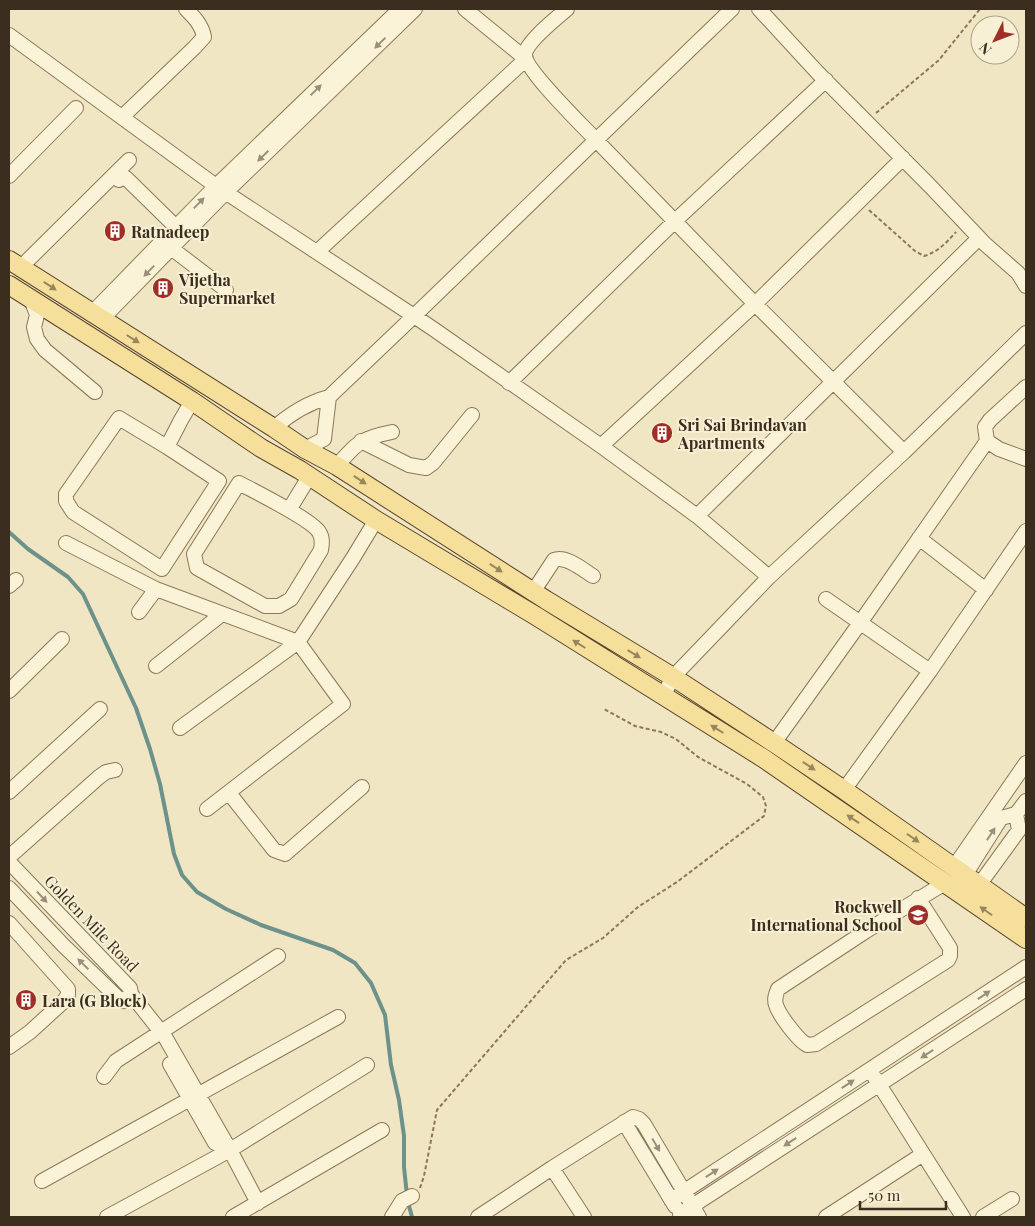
<svg xmlns="http://www.w3.org/2000/svg" width="1035" height="1226" viewBox="0 0 1035 1226" font-family="'Playfair Display',serif">
  <rect width="100%" height="100%" fill="#f0e6c3"/>
  <g fill="none" stroke-linecap="round" stroke-linejoin="round">
    <path stroke="#6c928b" stroke-width="4" d="M 9,532 L 28,549 L 68,577 L 83,594 L 136,708 L 150,749 L 160,784 L 174,854 L 182,875 L 197,892 L 226,909 L 261,925 L 333,950 L 355,963 L 371,983 L 385,1015 L 391,1065 L 399,1100 L 404,1136 L 404,1167 L 407,1196
      M 408,1202 L 412,1217"/>
    <g stroke="#8c7859" stroke-width="16">
      <path id="minor" d="M 567,9 C 557,18 527,41 525,54 C 524,69 584,127 596,140 L 732,9
        M 759,9 L 818,73 L 931,187 L 985,244 L 1018,273 L 1026,286
        M 9,35 L 216,186 L 414,316 L 596,140 L 755,304 L 601,446
        M 122,117 L 195,47 L 204,37 C 202,25 194,17 186,9
        M 903,158 L 755,304 L 904,452
        M 9,176 L 76,108
        M 119,180 L 123,177 L 126,178 L 176,227
        M 171,248 L 226,290
        M 317,252 L 526,59 L 465,9
        M 21,267 L 129,160
        M 31,299 L 37,315 L 34,327 L 37,339 L 45,350 L 95,392
        M 92,313 L 216,186 L 400,9
        M 102,319 L 226,192 L 415,9
        M 509,383 L 676,220 L 826,80
        M 1026,387 L 990,420 L 985,427 L 987,441 L 999,449 L 1026,459
        M 274,428 C 291,413 307,403 329,397
        M 361,441 L 409,465 L 426,468 L 433,463 L 472,415
        M 167,447 L 219,481 L 162,569 L 73,512 L 66,501 L 66,494 L 119,418 L 167,447 L 181,420 L 192,401
        M 305,449 L 324,439 L 329,397 L 414,316 L 432,328 L 601,446 L 697,516 L 769,577 L 673,677 L 663,696
        M 337,466 C 357,442 362,438 392,432
        M 239,483 C 254,491 312,520 319,532 C 323,538 322,544 321,550 L 291,599 L 279,606 L 265,606 L 197,568 L 194,554 Z
        M 289,510 L 309,477
        M 697,516 L 979,238
        M 919,538 L 986,590
        M 66,543 L 156,589 L 298,642 L 343,704 L 207,809
        M 769,577 L 904,452 L 1026,333
        M 9,586 L 16,580
        M 533,592 L 554,560 C 566,555 583,570 593,576
        M 826,599 L 930,671
        M 139,612 L 156,589
        M 156,666 L 222,614
        M 9,691 L 62,639
        M 180,728 L 298,642 L 353,558 L 376,520
        M 774,743 L 860,623 L 987,441
        M 844,790 L 930,671 L 1026,531
        M 9,792 L 100,709
        M 229,793 L 274,850 L 285,854 L 362,787
        M 1016,814 L 1026,801
        M 9,857 L 99,777 L 106,772 L 115,770
        M 9,862 L 130,988 L 131,994 L 124,1001 L 118,998 L 63,945 L 9,888
        M 954,867 L 1026,763
        M 965,875 L 1001,818 L 1016,814 L 1019,830 L 979,885
        M 918,898 L 950,948 L 950,956 L 948,960 L 816,1044 L 807,1045 C 798,1040 779,1015 776,1005 C 774,999 776,994 778,989 L 866,931 L 945,883
        M 9,923 L 68,989 L 68,995 L 64,1001 L 30,1032 L 9,1047
        M 131,994 L 165,1037 L 230,1150 L 258,1203
        M 170,1064 L 215,1143
        M 104,1077 L 116,1061 L 278,956
        M 875,1078 L 963,1217
        M 624,1122 L 675,1206
        M 552,1168 L 584,1217
        M 42,1181 L 338,1017
        M 671,1200 L 1026,967
        M 680,1214 L 1026,989
        M 107,1217 L 230,1150 L 367,1065
        M 233,1217 L 382,1130
        M 392,1217 L 402,1201 L 412,1196
        M 478,1217 L 552,1168 L 633,1117 L 639,1119 L 644,1124 L 699,1217
        M 826,1217 L 923,1154
        M 983,1217 L 1012,1199"/>
    </g>
    <g stroke="#5a452d" stroke-width="20">
      <path id="major" d="M 9,260 L 274,428 L 305,449 L 337,466 L 546,600 L 673,677 L 774,743 L 844,790 L 1026,918
        M 9,285 L 192,401 L 261,448 L 300,470 L 376,520 L 536,616 L 763,758 L 1026,939"/>
    </g>
    <path stroke="#8c7859" stroke-width="2" stroke-dasharray="4 2.5" stroke-linecap="butt" d="M 876,113 L 939,60 L 980,9
      M 869,210 L 915,251 L 924,256 C 938,252 946,243 956,232
      M 420,1188 L 424,1176 L 437,1110 L 566,960 L 603,938 L 638,907 L 677,882 L 764,816 L 766,806 L 763,797 L 747,784 L 698,757 L 676,739 L 661,732 L 635,726 L 604,709"/>
    <use href="#minor" stroke="#faf3d7" stroke-width="14"/>
    <use href="#major" stroke="#f5df9a" stroke-width="18"/>
  </g>
  <defs><path id="oneway-solid" d="M-6-.8H1V-3.2L6.5 0L1 3.2V.8H-6Z" transform="scale(1.25)"/></defs>
  <g fill="#9a907a">
    <use href="#oneway-solid" transform="translate(380 43) rotate(136)"/>
    <use href="#oneway-solid" transform="translate(316 90) rotate(-44)"/>
    <use href="#oneway-solid" transform="translate(263 156) rotate(136)"/>
    <use href="#oneway-solid" transform="translate(199 203) rotate(-46)"/>
    <use href="#oneway-solid" transform="translate(149 271) rotate(134)"/>
    <use href="#oneway-solid" transform="translate(991 834) rotate(-57)"/>
    <use href="#oneway-solid" transform="translate(42 897) rotate(47)"/>
    <use href="#oneway-solid" transform="translate(83 964) rotate(-136)"/>
    <use href="#oneway-solid" transform="translate(984 995) rotate(-34)"/>
    <use href="#oneway-solid" transform="translate(927 1054) rotate(147)"/>
    <use href="#oneway-solid" transform="translate(848 1084) rotate(-33)"/>
    <use href="#oneway-solid" transform="translate(790 1142) rotate(147)"/>
    <use href="#oneway-solid" transform="translate(656 1145) rotate(60)"/>
    <use href="#oneway-solid" transform="translate(712 1173) rotate(-33)"/>
  </g>
  <g fill="#98865c">
    <use href="#oneway-solid" transform="translate(50 286) rotate(33)"/>
    <use href="#oneway-solid" transform="translate(133 339) rotate(32)"/>
    <use href="#oneway-solid" transform="translate(360 480) rotate(33)"/>
    <use href="#oneway-solid" transform="translate(496 568) rotate(33)"/>
    <use href="#oneway-solid" transform="translate(579 644) rotate(-148)"/>
    <use href="#oneway-solid" transform="translate(634 654) rotate(31)"/>
    <use href="#oneway-solid" transform="translate(717 729) rotate(-148)"/>
    <use href="#oneway-solid" transform="translate(809 766) rotate(34)"/>
    <use href="#oneway-solid" transform="translate(853 819) rotate(-146)"/>
    <use href="#oneway-solid" transform="translate(913 838) rotate(35)"/>
    <use href="#oneway-solid" transform="translate(986 911) rotate(-145)"/>
  </g>
  <defs>
    <g id="building-disc" transform="scale(1.125)"><circle r="9.5" fill="#9e2e26" stroke="#f7f0d4"/><path d="M-4-6H4V6H1V3H-1V6H-4ZM-2.5-4.3h1.7v1.8h-1.7ZM.8-4.3h1.7v1.8H.8ZM-2.5-1h1.7V.8h-1.7ZM.8-1h1.7V.8H.8Z" fill="#fff"/></g>
    <g id="school-disc" transform="scale(1.125)"><circle r="9.5" fill="#9e2e26" stroke="#f7f0d4"/><path d="M0-5L7-2L0 1L-7-2ZM-4 1L0 2.5L4 1V4Q0 6-4 4Z" fill="#fff"/></g>
  </defs>
  <g fill-rule="evenodd">
    <use href="#building-disc" x="115" y="231"/>
    <use href="#building-disc" x="163" y="288"/>
    <use href="#building-disc" x="662" y="433"/>
    <use href="#school-disc" x="918" y="915"/>
    <use href="#building-disc" x="26" y="1000"/>
  </g>
  <g text-anchor="middle" dominant-baseline="central" stroke-width="4" stroke-linejoin="round" paint-order="stroke">
    <g font-size="16" font-weight="bold" fill="#3b2e1e" stroke="#f7f0d4" text-anchor="start">
      <text x="131" y="231">Ratnadeep</text>
      <text x="179" y="279">Vijetha<tspan x="179" dy="18">Supermarket</tspan></text>
      <text x="678" y="424">Sri Sai Brindavan<tspan x="678" dy="18">Apartments</tspan></text>
      <text x="902" y="906" text-anchor="end">Rockwell<tspan x="902" dy="18">International School</tspan></text>
      <text x="42" y="1000">Lara (G Block)</text>
    </g>
    <g font-size="16" fill="#3b2e1e" stroke="#f7f0d4">
      <text transform="translate(92 923) rotate(46)">Golden Mile Road</text>
    </g>
  </g>
  <rect width="1035" height="1226" fill="none" stroke="#3b2e1e" stroke-width="20"/>
  <g transform="translate(995 40) rotate(228)"><circle r="24" fill="#f7f0d4" stroke="#aca28b"/>
  <path d="M0-4L9 19L0 12L-9 19Z" fill="#9e2e26"/>
  <text y="-8" font-size="14" font-weight="bold" text-anchor="middle" fill="#3b2e1e">N</text>
  </g>
  <path d="M860 1201v8h86v-8" fill="none" stroke="#3b2e1e" stroke-width="2.5"/>
  <text x="868" y="1201" font-size="15" fill="#3b2e1e" stroke="#f7f0d4" stroke-width="4" paint-order="stroke">50 m</text>
</svg>
